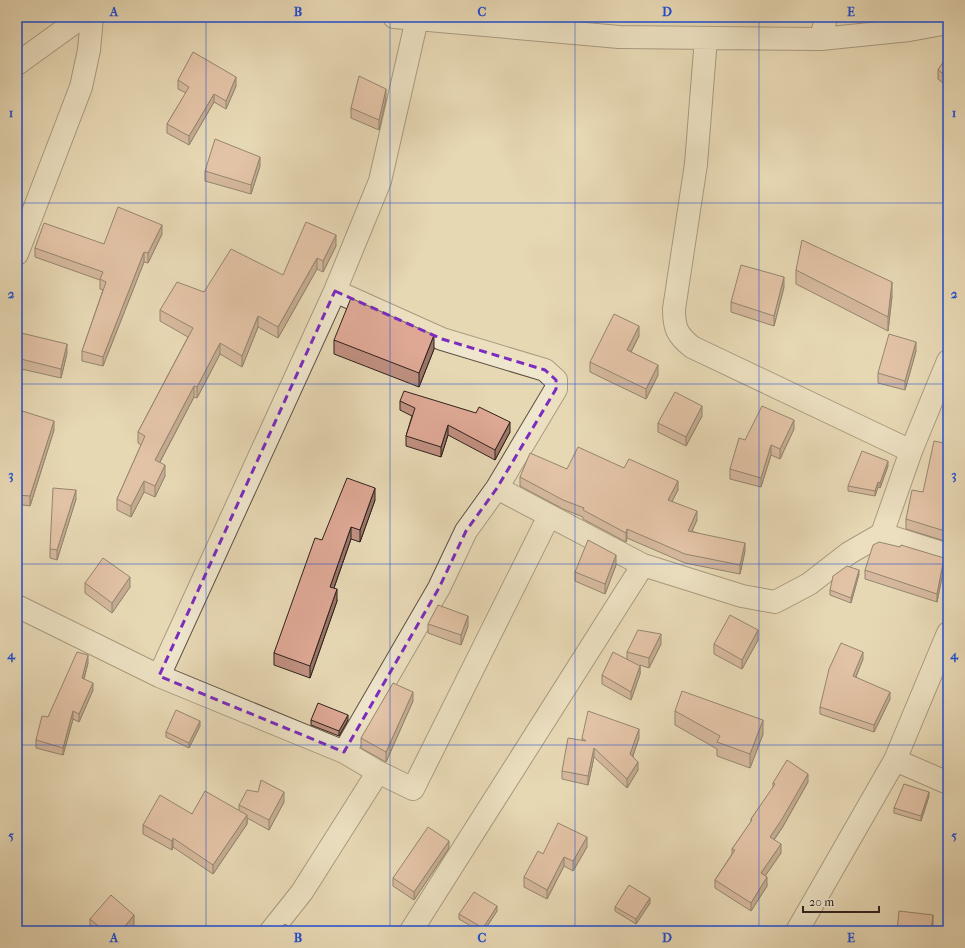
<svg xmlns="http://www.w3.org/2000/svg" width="965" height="948" viewBox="0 0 965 948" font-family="'IM FELL French Canon',serif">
  <rect width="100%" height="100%" fill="#e7d8b4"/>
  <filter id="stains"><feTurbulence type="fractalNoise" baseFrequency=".005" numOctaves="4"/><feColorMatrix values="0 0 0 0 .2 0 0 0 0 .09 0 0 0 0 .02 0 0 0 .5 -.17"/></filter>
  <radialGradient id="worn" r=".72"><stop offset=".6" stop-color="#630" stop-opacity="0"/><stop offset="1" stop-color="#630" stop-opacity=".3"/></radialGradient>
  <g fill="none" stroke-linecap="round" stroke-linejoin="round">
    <g stroke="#5d5043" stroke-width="24">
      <path id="minor" d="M 394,17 L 619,37 L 821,39 L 909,30 L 948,23
        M 706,38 L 696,164 L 674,309 C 674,328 677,335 692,347 L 911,451
        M 821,39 L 826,17
        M 17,64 L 82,17
        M 17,254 L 81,87 L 89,50 L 92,17
        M 335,291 L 442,339 L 545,370 L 556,380 L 556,389 L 497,488 L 466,531 L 439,588 L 344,752
        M 497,488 L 643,565 L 742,596 L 775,602 L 809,584 L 849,553 L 882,534 L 911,451 L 948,361
        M 882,534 L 948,555
        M 17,606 L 159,676 L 344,752 L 378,772 L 413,789 L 549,516
        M 159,676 L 335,291 L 380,181 L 417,19
        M 895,760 L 948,783
        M 271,931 L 302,892 L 378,772
        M 411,931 L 643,565
        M 797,931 L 895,760 L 948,633"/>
    </g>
    <use href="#minor" stroke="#efe6ce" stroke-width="22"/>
  </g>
  <path fill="#bf9080" stroke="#2f221d" d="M 948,55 L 948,87 L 938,79 L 938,70 Z
    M 178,80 L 236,86 L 226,109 L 214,102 L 189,145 L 167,133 L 167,124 L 186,93 L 178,89 Z
    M 386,99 L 379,130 L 351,118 L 351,108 Z
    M 260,166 L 251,194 L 205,181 L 205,171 Z
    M 162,234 L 148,263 L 144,262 L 103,366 L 82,361 L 82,351 L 103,290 L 100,289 L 100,280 L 35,257 L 35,248 L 104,244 Z
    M 336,246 L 323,272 L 317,269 L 278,338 L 258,327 L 242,367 L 220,354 L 197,398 L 194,397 L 160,462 L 165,476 L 155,497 L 144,492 L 131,517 L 117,510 L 117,499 L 141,445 L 138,443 L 138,432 L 188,337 L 160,321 L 160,310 L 204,292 L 283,275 Z
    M 796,270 L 892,296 L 888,331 L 796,284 Z
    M 784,287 L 774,326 L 731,312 L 731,302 Z
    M 17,332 L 67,353 L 61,378 L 17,368 Z
    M 639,336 L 631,352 L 658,375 L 646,399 L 590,372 L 590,362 Z
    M 334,340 L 434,349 L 419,387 L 334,354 Z
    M 916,351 L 905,390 L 878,383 L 878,373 Z
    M 400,401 L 510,432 L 495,460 L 448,435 L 441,457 L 406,446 L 406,436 L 412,416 L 400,410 Z
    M 702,416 L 686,446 L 658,432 L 658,423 Z
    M 17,418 L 54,430 L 30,506 L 17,504 Z
    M 794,429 L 780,459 L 771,455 L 761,487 L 730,479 L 730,469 L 745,440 Z
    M 948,444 L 948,542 L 906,529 L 906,519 L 923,492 Z
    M 888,466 L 880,488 L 878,487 L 875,496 L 848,491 L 848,486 Z
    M 624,468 L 678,490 L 672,501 L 697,520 L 692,531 L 745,551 L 740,574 L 685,563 L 627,538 L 626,542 L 583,519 L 583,517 L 563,509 L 520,486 L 520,477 L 567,469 Z
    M 76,499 L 57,560 L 50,558 L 50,549 Z
    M 375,500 L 360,542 L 351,539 L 334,588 L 337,601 L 310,678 L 274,665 L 274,653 L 322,540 Z
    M 900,547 L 944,567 L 937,602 L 865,579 L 865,570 Z
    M 616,565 L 605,594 L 575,581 L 575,572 Z
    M 859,574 L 851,603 L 830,595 L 830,590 Z
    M 85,583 L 130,587 L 112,613 L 85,593 Z
    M 428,624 L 468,626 L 461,645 L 428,633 Z
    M 758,640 L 742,669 L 714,654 L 714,644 Z
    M 661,644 L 649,668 L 640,665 L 640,674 L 631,700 L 602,684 L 602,675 L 627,659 L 627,652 Z
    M 863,659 L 856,677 L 890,699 L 874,732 L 820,714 L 820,707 Z
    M 88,663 L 84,679 L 93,690 L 79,722 L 73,719 L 63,755 L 36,748 L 36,740 L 48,717 Z
    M 413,701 L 386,762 L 361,748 L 361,738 Z
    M 675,711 L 763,734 L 750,768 L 717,756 L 717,749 L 675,725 Z
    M 311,720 L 348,720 L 339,736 L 311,725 Z
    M 200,726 L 189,748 L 166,737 L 166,732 Z
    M 582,738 L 639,738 L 633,756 L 638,770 L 627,788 L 594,757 L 588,785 L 562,779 L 562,771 L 582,741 Z
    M 808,782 L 782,828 L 774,840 L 781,853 L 765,876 L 767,886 L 751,911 L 715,888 L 715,880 L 732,854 L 732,849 L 751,822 L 751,819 L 773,788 L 773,783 Z
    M 929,796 L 921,821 L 894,813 L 894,808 Z
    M 284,802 L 269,830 L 247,818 L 247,824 L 213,874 L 173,847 L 172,850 L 143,834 L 143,825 L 192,814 L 239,811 L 239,805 Z
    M 587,847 L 573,871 L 564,866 L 547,899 L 524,887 L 524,877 L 543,854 Z
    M 449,848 L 414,900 L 393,886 L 393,878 Z
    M 650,903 L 636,924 L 615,911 L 615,907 Z
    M 497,911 L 484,931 L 479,931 L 459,919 L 459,914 Z
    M 90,919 L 134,925 L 129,931 L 93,931 L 90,929 Z"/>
  <path fill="#9b7668" stroke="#2f221d" d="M 236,77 L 236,86 L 226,109 L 226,101 Z
    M 386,89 L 386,99 L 379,130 L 379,120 Z
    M 214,94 L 214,102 L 189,145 L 189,136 Z
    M 260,157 L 260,166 L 251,194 L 251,185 Z
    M 162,225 L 162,234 L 148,263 L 148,253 Z
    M 336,235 L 336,246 L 323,272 L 323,261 Z
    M 144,252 L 144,262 L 103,366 L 103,357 Z
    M 317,258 L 317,269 L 278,338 L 278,327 Z
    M 784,277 L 784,287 L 774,326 L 774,316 Z
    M 892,282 L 892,296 L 888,331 L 888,317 Z
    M 258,316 L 258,327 L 242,367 L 242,356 Z
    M 639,326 L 639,336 L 627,359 L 627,350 Z
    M 434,335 L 434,349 L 419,387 L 419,373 Z
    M 916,342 L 916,351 L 905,390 L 905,381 Z
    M 220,343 L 220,354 L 197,398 L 197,387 Z
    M 67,344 L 67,353 L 61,378 L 61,369 Z
    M 658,365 L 658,375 L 646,399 L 646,389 Z
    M 194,386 L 194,397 L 155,471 L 155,460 Z
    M 702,406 L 702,416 L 686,446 L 686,437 Z
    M 794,420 L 794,429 L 780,459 L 780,449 Z
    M 54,421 L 54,430 L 30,506 L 30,496 Z
    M 510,422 L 510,432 L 495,460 L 495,450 Z
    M 448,425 L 448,435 L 441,457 L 441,447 Z
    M 771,445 L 771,455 L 761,487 L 761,478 Z
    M 888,461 L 888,466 L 880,488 L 880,483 Z
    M 165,465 L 165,476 L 155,497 L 155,486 Z
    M 144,481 L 144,492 L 131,517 L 131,506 Z
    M 678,481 L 678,490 L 668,509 L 668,500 Z
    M 878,482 L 878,487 L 875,496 L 875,491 Z
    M 375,488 L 375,500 L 360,542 L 360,530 Z
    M 76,490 L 76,499 L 57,560 L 57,550 Z
    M 697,511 L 697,520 L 688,539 L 688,531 Z
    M 351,527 L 351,539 L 330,599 L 330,587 Z
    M 627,529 L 627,538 L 626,542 L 626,533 Z
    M 745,543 L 745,551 L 740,574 L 740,565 Z
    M 616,555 L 616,565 L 605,594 L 605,584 Z
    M 944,558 L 944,567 L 937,602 L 937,594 Z
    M 859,570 L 859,574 L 851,603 L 851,598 Z
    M 130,577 L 130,587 L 112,613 L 112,603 Z
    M 337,589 L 337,601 L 310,678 L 310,666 Z
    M 468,616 L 468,626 L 461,645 L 461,635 Z
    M 758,630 L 758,640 L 742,669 L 742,660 Z
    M 661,634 L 661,644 L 649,668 L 649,658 Z
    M 863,652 L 863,659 L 853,683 L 853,676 Z
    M 88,655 L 88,663 L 82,685 L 82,678 Z
    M 640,666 L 640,674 L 631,700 L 631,692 Z
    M 93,683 L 93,690 L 79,722 L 79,714 Z
    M 413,692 L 413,701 L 386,762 L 386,752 Z
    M 890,692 L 890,699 L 874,732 L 874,725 Z
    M 73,711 L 73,719 L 63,755 L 63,748 Z
    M 348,715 L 348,720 L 339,736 L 339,731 Z
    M 763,720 L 763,734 L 750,768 L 750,754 Z
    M 200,721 L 200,726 L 189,748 L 189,743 Z
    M 639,729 L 639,738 L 630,763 L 630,754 Z
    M 594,748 L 594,757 L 588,785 L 588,776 Z
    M 638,762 L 638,770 L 627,788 L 627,779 Z
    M 808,774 L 808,782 L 782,828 L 770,845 L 770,837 Z
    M 284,792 L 284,802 L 269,830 L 269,820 Z
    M 929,792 L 929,796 L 921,821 L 921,816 Z
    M 247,815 L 247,824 L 213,874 L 213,865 Z
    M 587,837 L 587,847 L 573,871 L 573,861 Z
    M 173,838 L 173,847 L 172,850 L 172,841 Z
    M 449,841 L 449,848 L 414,900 L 414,892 Z
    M 781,844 L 781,853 L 761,882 L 761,873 Z
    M 564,857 L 564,866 L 547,899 L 547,890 Z
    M 767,877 L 767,886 L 751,911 L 751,903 Z
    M 650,898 L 650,903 L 636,924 L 636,919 Z
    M 497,906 L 497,911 L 484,931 L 483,931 L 483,928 Z
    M 134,915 L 134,925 L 129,931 L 121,931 Z
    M 933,915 L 933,925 L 932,931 L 931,931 Z"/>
  <path fill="#dea895" stroke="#2f221d" d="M 193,52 L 236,77 L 226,101 L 214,94 L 189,136 L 167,124 L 189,87 L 178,80 Z
    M 948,55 L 948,77 L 938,70 Z
    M 359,76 L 386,89 L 379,120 L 351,108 Z
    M 215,139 L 260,157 L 251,185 L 205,171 Z
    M 118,207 L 162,225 L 148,253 L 144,252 L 103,357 L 82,351 L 106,282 L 100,279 L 103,272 L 35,248 L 44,223 L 104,244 Z
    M 306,222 L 336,235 L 323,261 L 317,258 L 278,327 L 258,316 L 242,356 L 220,343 L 197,387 L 194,386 L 155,460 L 165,465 L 155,486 L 144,481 L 131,506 L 117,499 L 145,436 L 138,432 L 193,328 L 160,310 L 177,282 L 204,292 L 231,249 L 283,275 Z
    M 802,240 L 892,282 L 888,317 L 796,270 Z
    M 741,265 L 784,277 L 774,316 L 731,302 Z
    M 351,298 L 434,335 L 419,373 L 334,340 Z
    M 614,314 L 639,326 L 627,350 L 658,365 L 646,389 L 590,362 Z
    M 17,332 L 67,344 L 61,369 L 17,358 Z
    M 889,334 L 916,342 L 905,381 L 878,373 Z
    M 404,391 L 476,413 L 479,407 L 510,422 L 495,450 L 448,425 L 441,447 L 406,436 L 415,408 L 400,401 Z
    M 675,392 L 702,406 L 686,437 L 658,423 Z
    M 762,406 L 794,420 L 780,449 L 771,445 L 761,478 L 730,469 L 739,438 L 745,440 Z
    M 19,410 L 54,421 L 30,496 L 17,495 L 17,447 L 19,439 L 17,439 L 17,418 Z
    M 934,441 L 948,444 L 948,532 L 906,519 L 912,490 L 923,492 Z
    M 578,447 L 624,468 L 629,459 L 678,481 L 668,500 L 697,511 L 688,531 L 745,543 L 740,565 L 685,554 L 627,529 L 626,533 L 583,510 L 584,508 L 563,500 L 520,477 L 530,453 L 567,469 Z
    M 862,451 L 888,461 L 880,483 L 878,482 L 875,491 L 848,486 Z
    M 347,478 L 375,488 L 360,530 L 351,527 L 330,587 L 337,589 L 310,666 L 274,653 L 315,538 L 322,540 Z
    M 53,488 L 76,490 L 57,550 L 50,549 Z
    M 588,540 L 616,555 L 605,584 L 575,572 Z
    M 879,542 L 900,547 L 901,545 L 944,558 L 937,594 L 865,570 L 873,545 Z
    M 103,558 L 130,577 L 112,603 L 85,583 Z
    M 847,566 L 859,570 L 851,598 L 830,590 L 833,576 Z
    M 438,605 L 468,616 L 461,635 L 428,624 Z
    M 730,615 L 758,630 L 742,660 L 714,644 Z
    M 638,630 L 661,634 L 649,658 L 627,652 Z
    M 841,643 L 863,652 L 853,676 L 890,692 L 874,725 L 820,707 L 829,669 Z
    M 77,652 L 88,655 L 82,678 L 93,683 L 79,714 L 73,711 L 63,748 L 36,740 L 42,716 L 48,717 Z
    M 613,652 L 640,666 L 631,692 L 602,675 Z
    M 393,683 L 413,692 L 386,752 L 361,738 Z
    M 682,691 L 763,720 L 750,754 L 717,742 L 720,736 L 675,711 Z
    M 318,703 L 348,715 L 339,731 L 311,720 Z
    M 176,710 L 200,721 L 189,743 L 166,732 Z
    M 588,711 L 639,729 L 630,754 L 638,762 L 627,779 L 594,748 L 588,776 L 562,771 L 568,738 L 586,741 L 582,738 Z
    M 787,760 L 808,774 L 782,819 L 770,837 L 781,844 L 761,873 L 767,877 L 751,903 L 715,880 L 735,850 L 732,849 L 752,820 L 751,819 L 775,784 L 773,783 Z
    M 261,780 L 284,792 L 269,820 L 239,805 L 247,790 L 258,792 Z
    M 904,784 L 929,792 L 921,816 L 894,808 Z
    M 205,791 L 247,815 L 213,865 L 173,838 L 172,841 L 143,825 L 160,795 L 192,814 Z
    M 558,823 L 587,837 L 573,861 L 564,857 L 547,890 L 524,877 L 538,851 L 543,854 Z
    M 428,827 L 449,841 L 414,892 L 393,878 Z
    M 629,885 L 650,898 L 636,919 L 615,907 Z
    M 474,892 L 497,906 L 483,928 L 459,914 Z
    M 111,895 L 134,915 L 121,931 L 104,931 L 90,919 Z
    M 899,911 L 933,915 L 931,931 L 897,931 Z
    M 285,924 L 296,931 L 277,931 Z"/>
  <path d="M0 0H965V948H0ZM 335,291 L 442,339 L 545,370 L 556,380 L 556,389 L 497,488 L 466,531 L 439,588 L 344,752 L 159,676 Z" fill="#e7d8b4" fill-opacity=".55" fill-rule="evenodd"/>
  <path fill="none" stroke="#7b2cbf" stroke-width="3" stroke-dasharray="8 5" stroke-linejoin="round" d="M 335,291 L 442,339 L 545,370 L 556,380 L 556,389 L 497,488 L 466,531 L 439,588 L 344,752 L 159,676 Z"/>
  <path fill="none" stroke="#1d4ed8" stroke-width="1" stroke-opacity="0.55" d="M 206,17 L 206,931M 390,17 L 390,931M 575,17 L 575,931M 759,17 L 759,931M 17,203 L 948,203M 17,384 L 948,384M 17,564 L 948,564M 17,745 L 948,745"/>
  <rect width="965" height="948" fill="none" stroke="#e7d8b4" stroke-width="44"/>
  <path d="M803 906v6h76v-6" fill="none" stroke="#2f221d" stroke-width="2"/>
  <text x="809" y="906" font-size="12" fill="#2f221d" stroke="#efe6ce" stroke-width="3" paint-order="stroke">20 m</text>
  <rect x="22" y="22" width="921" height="904" fill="none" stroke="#1d4ed8" stroke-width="1.5"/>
  <g font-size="13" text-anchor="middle" font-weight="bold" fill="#1d4ed8">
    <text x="114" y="16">A</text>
    <text x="298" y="16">B</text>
    <text x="482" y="16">C</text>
    <text x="667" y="16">D</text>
    <text x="851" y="16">E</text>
    <text x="11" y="117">1</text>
    <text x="954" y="117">1</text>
    <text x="11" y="298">2</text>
    <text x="954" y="298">2</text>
    <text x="11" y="479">3</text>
    <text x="954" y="479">3</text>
    <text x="11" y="659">4</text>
    <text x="954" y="659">4</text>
    <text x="11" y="840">5</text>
    <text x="954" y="840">5</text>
    <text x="114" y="942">A</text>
    <text x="298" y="942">B</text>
    <text x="482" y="942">C</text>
    <text x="667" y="942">D</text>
    <text x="851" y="942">E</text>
  </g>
  <rect width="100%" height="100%" filter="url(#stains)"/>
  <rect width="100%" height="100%" fill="url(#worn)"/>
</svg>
